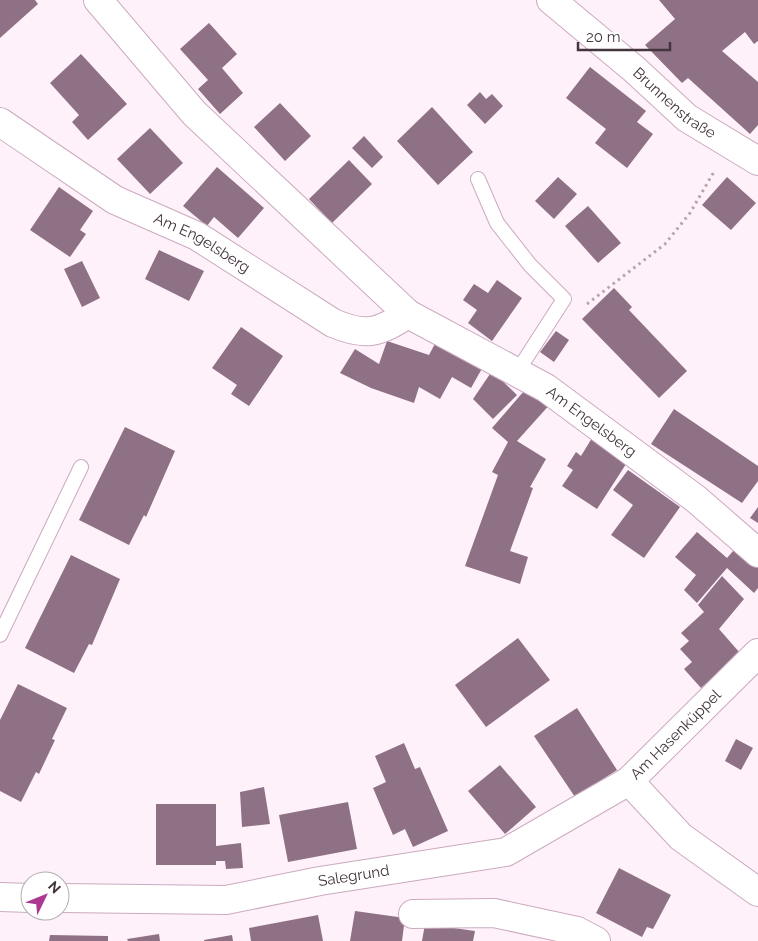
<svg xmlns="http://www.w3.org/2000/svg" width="758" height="941" viewBox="0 0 758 941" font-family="Raleway,sans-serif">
  <rect width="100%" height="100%" fill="#fff1fa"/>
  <path fill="#8f7185" d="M 0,0 L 35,0 L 38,4 L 0,38 Z
    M 659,0 L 758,0 L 758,41 L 754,44 L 745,32 L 722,51 L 758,82 L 758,125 L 750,134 L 688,78 L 682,83 L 645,45 L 675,19 Z
    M 209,23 L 237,54 L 222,68 L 243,93 L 220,114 L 198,89 L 208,80 L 180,49 Z
    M 81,54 L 127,104 L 88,140 L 72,122 L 79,115 L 50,83 Z
    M 590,67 L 646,111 L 637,122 L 653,134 L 627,168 L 595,143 L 606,129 L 566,98 Z
    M 480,92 L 486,99 L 492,94 L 503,106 L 485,124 L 467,105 Z
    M 280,103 L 311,136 L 285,161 L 254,127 Z
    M 432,107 L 473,152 L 438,185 L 397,141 Z
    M 150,128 L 183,163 L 150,194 L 117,159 Z
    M 364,136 L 383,157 L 372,168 L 352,148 Z
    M 349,160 L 372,184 L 332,223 L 309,199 Z
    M 217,167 L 264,208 L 238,238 L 214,217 L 207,226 L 183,206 Z
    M 558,177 L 577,194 L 554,219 L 535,201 Z
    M 727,177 L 756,203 L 731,230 L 702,205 Z
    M 59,187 L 93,211 L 80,230 L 86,234 L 70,257 L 30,230 Z
    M 588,206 L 621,243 L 598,263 L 565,226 Z
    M 159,250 L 204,271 L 189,301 L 145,279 Z
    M 82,261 L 100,298 L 82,307 L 64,269 Z
    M 497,280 L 522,298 L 492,341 L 468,323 L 477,310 L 463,300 L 474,284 L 488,293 Z
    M 614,288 L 632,307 L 629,310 L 687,371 L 659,398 L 582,319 Z
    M 241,327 L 283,356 L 249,406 L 231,394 L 237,385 L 212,368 Z
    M 556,331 L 569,340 L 554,362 L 540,352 Z
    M 438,338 L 484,365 L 471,388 L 452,377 L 440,399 L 419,387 L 414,403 L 371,388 L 340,373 L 355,349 L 379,364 L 387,341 L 429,355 Z
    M 492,371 L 517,395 L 493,419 L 473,399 Z
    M 531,383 L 552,402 L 517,441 L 546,459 L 530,487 L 533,488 L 510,551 L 528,557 L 520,584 L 465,566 L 498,475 L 492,472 L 508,442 L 492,428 Z
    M 674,409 L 758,466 L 758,481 L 742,503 L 651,444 Z
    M 125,427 L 175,451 L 146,517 L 144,515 L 129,545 L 79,520 Z
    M 592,438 L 628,461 L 597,509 L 562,486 L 573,470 L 567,466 L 576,452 L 581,456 Z
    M 628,470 L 680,507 L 644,558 L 611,535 L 633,505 L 613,490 Z
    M 758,507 L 758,523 L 750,518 Z
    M 697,532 L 727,558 L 739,544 L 758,560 L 758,588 L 754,593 L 727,568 L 697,603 L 684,590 L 696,575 L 675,557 Z
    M 71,555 L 120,579 L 92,645 L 89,644 L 74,673 L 25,648 Z
    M 722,576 L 744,599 L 719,629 L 747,661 L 726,680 L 719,672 L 701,688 L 684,669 L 692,662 L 680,649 L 689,641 L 681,633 L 704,612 L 698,605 Z
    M 518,638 L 550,680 L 486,727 L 455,685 Z
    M 18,684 L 67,708 L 52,739 L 55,740 L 39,774 L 36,772 L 21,802 L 0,791 L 0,720 Z
    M 577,708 L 617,770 L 575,797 L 534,736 Z
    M 736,739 L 753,748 L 741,770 L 725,761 Z
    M 404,743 L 415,769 L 420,767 L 448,831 L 413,847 L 405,829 L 393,835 L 373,788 L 386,782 L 375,756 Z
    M 500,765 L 536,807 L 505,834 L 468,791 Z
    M 264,787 L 270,824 L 242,827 L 240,792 Z
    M 348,802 L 357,849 L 288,862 L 279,815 Z
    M 156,804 L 216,804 L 216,846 L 241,843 L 243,868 L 226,869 L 225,861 L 216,861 L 216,865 L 156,865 Z
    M 619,868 L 671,895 L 653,929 L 647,927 L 642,937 L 596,913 Z
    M 355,911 L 405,918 L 402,941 L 350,941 Z
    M 318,915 L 323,941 L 251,941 L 249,928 Z
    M 425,924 L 475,931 L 473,941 L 422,941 Z
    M 159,934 L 160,941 L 128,941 L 127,939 Z
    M 50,935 L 108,936 L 108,941 L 49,941 Z
    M 232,935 L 233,941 L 204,941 L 204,940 Z"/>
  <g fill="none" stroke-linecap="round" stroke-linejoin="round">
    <g stroke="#cbaac0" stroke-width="16">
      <path id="service" d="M 478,179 L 497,223 L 530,265 L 564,299 L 517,372
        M 0,635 L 81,467"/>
    </g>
    <g stroke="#cbaac0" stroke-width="30">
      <g id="minor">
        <path id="s1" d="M 98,0 L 194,113 L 408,314 L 546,388 L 696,499 L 758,553"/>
        <path id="s2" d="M 551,0 L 634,69 L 687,118 L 758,161"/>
        <path id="s3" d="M 0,122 L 115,200 L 197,236 L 333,323 C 366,337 378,333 408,314"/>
        <path d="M 629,781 L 681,837 L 758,892"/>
        <path d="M 0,897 L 30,898"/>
        <path id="s4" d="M 60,898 L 226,900 L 320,881 L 506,852 L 629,781 L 758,653"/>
        <path d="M 413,914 L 494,913 L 577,931 L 596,941"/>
      </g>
    </g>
    <path stroke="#b4a6af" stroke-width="3" stroke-dasharray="2.5 4" stroke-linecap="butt" d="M 587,304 L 665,244 L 690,213 L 715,170"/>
    <use href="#service" stroke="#fff" stroke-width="14"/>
    <use href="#minor" stroke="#fff" stroke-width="28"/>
  </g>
  <g text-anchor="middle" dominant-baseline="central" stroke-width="5" stroke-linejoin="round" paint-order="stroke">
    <g font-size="15" fill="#43353e" stroke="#fff">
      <text stroke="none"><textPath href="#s2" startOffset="161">Brunnenstraße</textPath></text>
      <text stroke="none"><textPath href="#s3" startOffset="236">Am Engelsberg</textPath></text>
      <text stroke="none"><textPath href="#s1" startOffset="655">Am Engelsberg</textPath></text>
      <text stroke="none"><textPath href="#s4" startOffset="658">Am Hasenküppel</textPath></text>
      <text stroke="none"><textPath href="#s4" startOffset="296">Salegrund</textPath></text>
    </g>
  </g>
  <g transform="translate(45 896) rotate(47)"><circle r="24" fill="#ffffff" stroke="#b4aeb2"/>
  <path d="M0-4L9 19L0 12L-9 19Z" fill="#ac3891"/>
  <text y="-8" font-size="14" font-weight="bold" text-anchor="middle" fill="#43353e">N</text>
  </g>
  <path d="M578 42v8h92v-8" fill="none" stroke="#43353e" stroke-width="2.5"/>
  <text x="586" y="42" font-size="15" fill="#43353e" stroke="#ffffff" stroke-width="4" paint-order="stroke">20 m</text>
</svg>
